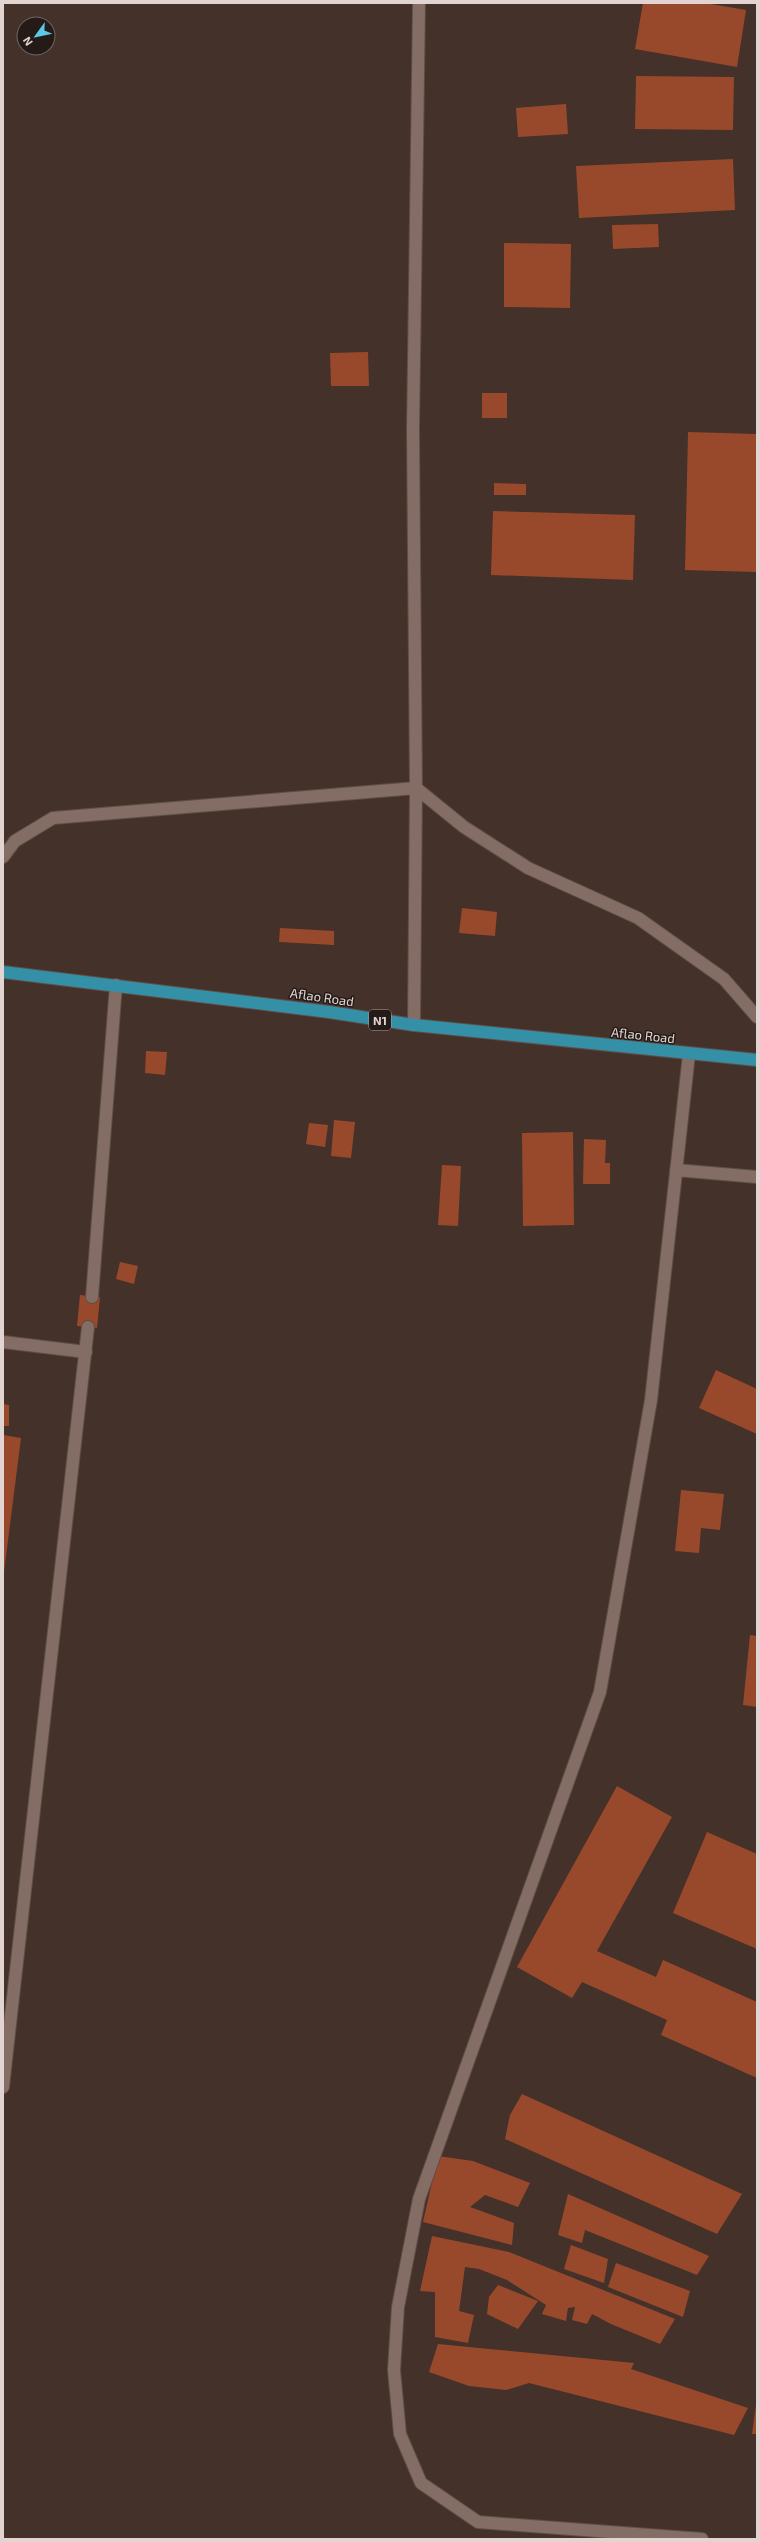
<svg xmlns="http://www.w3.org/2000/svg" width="760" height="2542" viewBox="0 0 760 2542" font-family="'Exo 2',sans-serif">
  <rect width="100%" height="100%" fill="#44312a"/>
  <path fill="#99492b" d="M 643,3 L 705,3 L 746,10 L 737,67 L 635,49 Z
    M 636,76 L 734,77 L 733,130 L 635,129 Z
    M 566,104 L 568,134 L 518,137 L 516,108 Z
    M 733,159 L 735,210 L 579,218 L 576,166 Z
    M 658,224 L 659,247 L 613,249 L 612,225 Z
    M 504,243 L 571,244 L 570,308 L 504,307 Z
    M 368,352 L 369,386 L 331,386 L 330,353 Z
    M 482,393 L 507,393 L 507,418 L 482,418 Z
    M 688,432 L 757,434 L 757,572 L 685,570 Z
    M 494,483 L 526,484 L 526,495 L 494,495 Z
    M 493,511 L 635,515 L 633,580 L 491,575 Z
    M 462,908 L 497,912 L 495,936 L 459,933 Z
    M 280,928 L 334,931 L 334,945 L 279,942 Z
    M 146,1051 L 167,1052 L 165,1075 L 145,1073 Z
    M 334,1120 L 355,1122 L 351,1158 L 331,1156 Z
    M 309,1123 L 328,1125 L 325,1147 L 306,1144 Z
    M 573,1132 L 574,1225 L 523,1226 L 522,1133 Z
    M 584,1139 L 606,1140 L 605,1163 L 610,1163 L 610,1184 L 583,1184 Z
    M 442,1165 L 461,1166 L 458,1226 L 438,1225 Z
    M 120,1262 L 138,1266 L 134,1284 L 116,1279 Z
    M 80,1295 L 100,1297 L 97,1328 L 77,1326 Z
    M 716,1370 L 757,1389 L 757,1434 L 699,1408 Z
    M 3,1404 L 9,1405 L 9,1426 L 3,1426 Z
    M 3,1435 L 21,1438 L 4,1572 L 3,1572 Z
    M 681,1490 L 724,1494 L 720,1530 L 701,1528 L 699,1553 L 675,1551 Z
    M 750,1635 L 757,1636 L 757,1707 L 743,1705 Z
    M 617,1786 L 672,1817 L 597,1951 L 656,1977 L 663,1960 L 757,2002 L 757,2078 L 661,2035 L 667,2020 L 582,1982 L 572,1998 L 517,1967 Z
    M 707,1832 L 757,1854 L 757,1949 L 673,1913 Z
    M 522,2094 L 742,2194 L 717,2234 L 505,2139 L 510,2115 Z
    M 438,2156 L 473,2161 L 530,2183 L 518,2207 L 485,2195 L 470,2207 L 514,2223 L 512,2245 L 423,2222 Z
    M 568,2194 L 709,2256 L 697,2275 L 585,2230 L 582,2243 L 558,2235 Z
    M 432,2236 L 509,2252 L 675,2319 L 660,2344 L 611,2324 L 592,2314 L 587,2324 L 572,2320 L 575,2307 L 568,2308 L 566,2321 L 542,2314 L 546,2305 L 507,2280 L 479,2269 L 465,2267 L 459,2311 L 474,2315 L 468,2343 L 435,2337 L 435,2292 L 420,2291 Z
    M 571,2245 L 608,2259 L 604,2283 L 564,2269 Z
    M 616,2263 L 690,2291 L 683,2317 L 608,2287 Z
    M 498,2285 L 538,2301 L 518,2329 L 487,2314 L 489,2297 Z
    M 438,2344 L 634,2363 L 631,2369 L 748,2408 L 734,2435 L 529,2383 L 506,2390 L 469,2386 L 429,2372 Z
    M 756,2405 L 757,2405 L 757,2434 L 752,2434 Z"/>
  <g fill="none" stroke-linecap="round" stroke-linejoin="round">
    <g stroke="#5e4e47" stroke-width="14">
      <path id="service" d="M 3,857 L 15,841 L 53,818 L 416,788 L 464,827 L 528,868 L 638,918 L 724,979 L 757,1017
        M 414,1025 L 416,788 L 413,430 L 419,3
        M 689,1054 L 651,1400 L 600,1692 L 419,2199 L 398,2307 L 394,2370 L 400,2434 L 421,2483 L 478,2522 L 702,2539
        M 676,1170 L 757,1177
        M 92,1297 L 116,985
        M 3,1342 L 86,1352
        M 3,2087 L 88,1327"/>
    </g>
    <g stroke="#5e4e47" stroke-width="14">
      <path id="trunk" d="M 3,972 L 329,1012 L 414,1025 L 757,1060"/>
    </g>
    <use href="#service" stroke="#836d65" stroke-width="12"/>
    <use href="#trunk" stroke="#3490a6" stroke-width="12"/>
  </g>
  <g text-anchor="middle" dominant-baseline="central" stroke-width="3" stroke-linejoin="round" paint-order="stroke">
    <rect fill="#241b18" stroke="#a99d9a" stroke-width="1" x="369" y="1010" width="22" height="20" rx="3"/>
    <g font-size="12" font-weight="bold" fill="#e2d5d1">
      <text x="380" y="1020">N1</text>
    </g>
    <g font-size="13" fill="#e2d5d1" stroke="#241b18">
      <text transform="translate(322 997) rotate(8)">Aflao Road</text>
      <text transform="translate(643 1035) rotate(6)">Aflao Road</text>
    </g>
  </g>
  <rect width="760" height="2542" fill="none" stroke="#e2d5d1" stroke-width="8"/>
  <g transform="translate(36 36) rotate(237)"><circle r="19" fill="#241b18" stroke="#706562"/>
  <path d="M0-3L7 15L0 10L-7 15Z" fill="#5bc8e6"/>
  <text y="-6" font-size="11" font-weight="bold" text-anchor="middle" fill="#e2d5d1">N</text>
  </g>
</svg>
